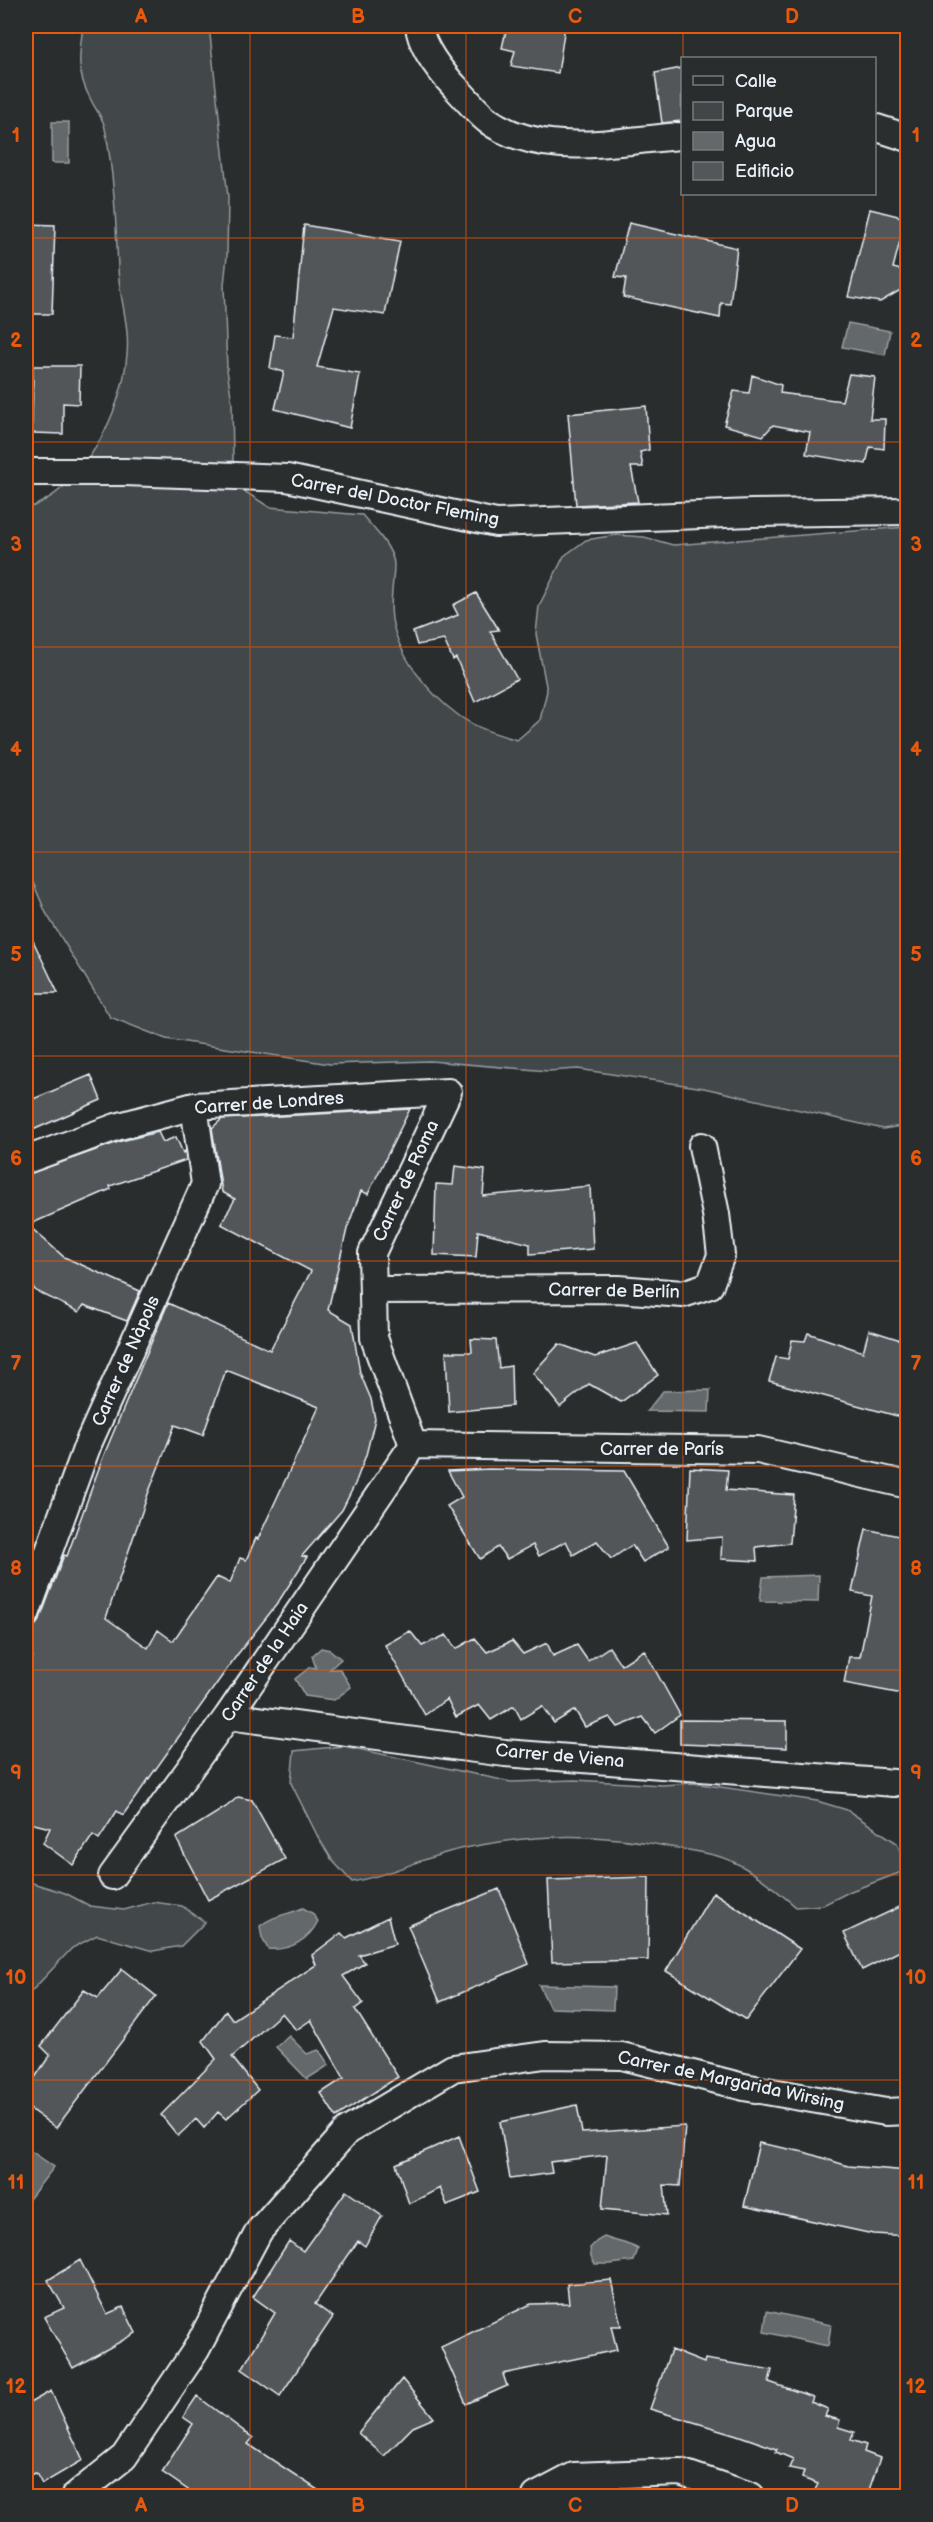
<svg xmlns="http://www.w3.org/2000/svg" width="933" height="2522" viewBox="0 0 933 2522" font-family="'Balsamiq Sans',sans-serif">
  <rect width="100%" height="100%" fill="#2a2d2e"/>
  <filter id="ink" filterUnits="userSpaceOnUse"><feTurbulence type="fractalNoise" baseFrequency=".0167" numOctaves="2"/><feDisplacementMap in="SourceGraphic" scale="12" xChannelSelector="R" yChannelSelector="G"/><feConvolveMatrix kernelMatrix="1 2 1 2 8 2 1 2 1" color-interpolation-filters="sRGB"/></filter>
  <g filter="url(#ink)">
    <path fill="#424648" stroke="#959ca0" stroke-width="1.5" d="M 83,26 L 209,26 L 228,197 L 227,256 L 224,285 L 227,370 L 232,402 L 233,461 L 244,491 L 269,507 L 362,515 C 372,526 393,548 394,564 C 394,583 389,600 392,619 C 398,656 428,693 458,715 C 475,728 497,734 517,740 L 540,720 L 547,691 L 536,634 L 539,606 L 564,556 L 586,540 L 616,535 L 644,537 L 673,545 L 907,527 L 907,1125 L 883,1129 L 704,1088 L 578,1069 L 548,1071 L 430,1061 L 330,1064 L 166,1039 L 110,1017 L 46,913 L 26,866 L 26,509 C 83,490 123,412 127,354 C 130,325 119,297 118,268 C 116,222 114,174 105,128 C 103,118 95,109 91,100 C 76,73 79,55 83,26 Z
      M 344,1746 L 511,1782 L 575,1780 L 662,1785 L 693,1783 L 817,1801 L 847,1810 L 897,1843 L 907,1870 L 851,1891 L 823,1905 L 796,1907 C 775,1889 755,1871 729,1860 C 713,1853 694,1851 676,1848 C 600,1832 537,1833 460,1849 C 422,1858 391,1875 352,1882 L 332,1860 L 318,1837 L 291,1783 L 294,1751 Z
      M 26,1881 L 65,1893 L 90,1906 L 124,1910 L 153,1902 L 182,1906 L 205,1922 L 181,1946 L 153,1951 L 97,1935 L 72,1948 L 26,1997 Z"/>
    <path fill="#63686b" stroke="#989fa3" stroke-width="1.5" d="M 52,122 L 69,122 L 69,163 L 52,163 Z
      M 848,323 L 890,331 L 885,355 L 842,347 Z
      M 710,1390 L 709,1412 L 647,1411 L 663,1391 Z
      M 819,1575 L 818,1602 L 760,1601 L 763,1577 Z
      M 321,1648 L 330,1650 L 341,1659 L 330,1669 L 340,1669 L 351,1687 L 334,1700 L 305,1696 L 295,1679 L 310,1667 L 316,1668 L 312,1656 Z
      M 303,1908 L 312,1913 L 318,1921 C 309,1940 290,1951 268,1949 L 262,1938 L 260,1926 C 273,1915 288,1915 303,1908 Z
      M 539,1985 L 614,1987 L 613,2010 L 550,2008 Z
      M 289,2036 L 307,2054 L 319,2050 L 329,2065 L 307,2079 L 276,2047 Z
      M 28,2149 L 54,2167 L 26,2203 L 26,2152 Z
      M 604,2237 C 616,2242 627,2242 638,2249 L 634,2261 L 610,2264 L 595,2264 L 591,2256 L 590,2248 L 597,2241 Z
      M 767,2311 L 831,2325 L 828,2346 L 764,2332 Z"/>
    <path fill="#535759" stroke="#e8f1f8" stroke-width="1.5" fill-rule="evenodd" d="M 507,26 L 565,26 L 558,73 L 511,66 L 515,51 L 502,48 Z
      M 682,68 L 682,121 L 662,123 L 655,73 Z
      M 870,209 L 906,218 L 893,268 L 905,271 L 904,288 L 880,302 L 848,297 Z
      M 629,223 L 737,248 L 730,304 L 721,303 L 720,318 L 623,297 L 626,278 L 615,277 Z
      M 26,224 L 55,225 L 52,314 L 26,314 Z
      M 304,225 L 400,241 L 385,315 L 334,307 L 317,367 L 360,374 L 350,428 L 275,409 L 284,372 L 270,368 L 275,335 L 293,337 Z
      M 33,366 L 80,366 L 79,404 L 63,403 L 63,434 L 32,433 Z
      M 849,374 L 875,377 L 870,419 L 885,419 L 884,449 L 870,447 L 866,464 L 806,454 L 810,432 L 773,425 L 763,436 L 724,425 L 734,391 L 749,393 L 752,375 L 781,385 L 780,393 L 842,401 Z
      M 646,406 L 649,450 L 640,452 L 643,467 L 631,467 L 638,502 L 576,505 L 568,414 Z
      M 476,593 L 499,630 L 490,631 L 517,679 L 475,702 L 456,658 L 453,660 L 444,640 L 417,645 L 413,632 L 458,615 L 453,605 Z
      M 26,926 L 58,993 L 26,993 Z
      M 91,1075 L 101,1100 L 26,1133 L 26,1102 Z
      M 410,1109 L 368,1194 L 361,1191 L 347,1229 L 328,1310 L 352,1324 L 360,1373 L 371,1399 L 375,1419 L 366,1455 L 355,1484 L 342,1510 L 302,1556 L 307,1557 L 277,1604 L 237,1655 L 123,1815 L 117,1811 L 99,1839 L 93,1835 L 73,1865 L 43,1843 L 50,1828 L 26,1822 L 26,1685 L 33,1656 L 26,1655 L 26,1629 L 35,1626 L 40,1619 L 64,1555 L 67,1556 L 103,1457 L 168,1303 L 270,1350 L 311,1271 L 221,1224 L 235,1199 L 222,1192 L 212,1128 L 222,1119 ZM 226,1370 L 319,1407 L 258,1539 L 256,1538 L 246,1560 L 240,1558 L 230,1583 L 217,1577 L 173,1641 L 158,1630 L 148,1648 L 106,1618 L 148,1494 L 175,1425 L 203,1435 Z
      M 158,1132 L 163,1142 L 176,1137 L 183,1153 L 185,1151 L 186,1160 L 110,1186 L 111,1189 L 28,1225 L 64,1257 L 140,1291 L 127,1321 L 84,1305 L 79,1312 L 36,1291 L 26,1279 L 26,1175 L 121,1141 Z
      M 455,1166 L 485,1170 L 483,1196 L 590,1186 L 593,1249 L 530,1254 L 530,1244 L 478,1231 L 476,1257 L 434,1255 L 436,1184 L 453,1185 Z
      M 869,1330 L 907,1342 L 903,1359 L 908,1360 L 908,1419 L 769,1381 L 776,1357 L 788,1359 L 792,1340 L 805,1341 L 808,1333 L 863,1352 Z
      M 471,1339 L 496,1340 L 499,1368 L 511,1366 L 512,1406 L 449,1412 L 446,1352 L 472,1352 Z
      M 637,1343 L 658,1375 L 621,1402 L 589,1384 L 560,1407 L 533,1373 L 559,1344 L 595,1357 Z
      M 690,1468 L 728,1470 L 726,1490 L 794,1495 L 790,1543 L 756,1547 L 757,1561 L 721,1559 L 722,1537 L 687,1540 Z
      M 489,1469 L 624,1471 L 669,1547 L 643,1562 L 632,1545 L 611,1559 L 597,1541 L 573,1555 L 566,1541 L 539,1556 L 533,1545 L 507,1559 L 498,1547 L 480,1559 L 447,1506 L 462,1497 L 448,1471 Z
      M 866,1529 L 908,1538 L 908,1695 L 844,1683 L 849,1657 L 860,1657 L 872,1596 L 852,1592 Z
      M 410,1631 L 422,1646 L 446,1635 L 456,1649 L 475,1638 L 487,1652 L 512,1641 L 523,1654 L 547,1643 L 553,1656 L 577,1645 L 588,1661 L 609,1647 L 621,1665 L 644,1650 L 680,1715 L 655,1733 L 643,1717 L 618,1727 L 610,1717 L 585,1727 L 575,1710 L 554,1723 L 542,1706 L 521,1719 L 514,1706 L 491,1720 L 479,1705 L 456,1717 L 447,1699 L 425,1715 L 385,1645 Z
      M 680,1720 L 787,1721 L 787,1748 L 680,1744 Z
      M 238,1797 L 252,1800 L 285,1859 L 208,1900 L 176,1838 L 226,1807 Z
      M 649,1877 L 648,1960 L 552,1962 L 548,1880 Z
      M 499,1889 L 529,1964 L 440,2002 L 408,1926 Z
      M 713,1892 L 800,1949 L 746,2020 L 666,1971 Z
      M 908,1903 L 908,1947 L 862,1970 L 844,1933 Z
      M 388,1917 L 395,1944 L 359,1955 L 365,1963 L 343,1976 L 363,2003 L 355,2009 L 398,2077 L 336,2117 L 321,2093 L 344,2078 L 311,2020 L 296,2030 L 282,2013 L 232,2057 L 258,2090 L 226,2119 L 218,2112 L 204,2128 L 196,2119 L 178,2136 L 161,2115 L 216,2059 L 203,2041 L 226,2011 L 233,2020 L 316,1965 L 312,1955 L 341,1933 L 346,1938 Z
      M 122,1969 L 156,1996 L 56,2128 L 26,2106 L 26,2091 L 50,2055 L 41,2046 L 84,1990 L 98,1998 Z
      M 577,2105 L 582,2133 L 685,2126 L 680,2186 L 664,2185 L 667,2215 L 602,2209 L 607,2155 L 550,2162 L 552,2173 L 510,2179 L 500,2122 Z
      M 459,2136 L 480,2192 L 447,2205 L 440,2188 L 409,2204 L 396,2164 Z
      M 759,2143 L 804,2152 L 848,2166 L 908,2171 L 908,2236 L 873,2234 L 744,2206 Z
      M 346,2191 L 382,2216 L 365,2246 L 358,2241 L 315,2304 L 333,2317 L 280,2396 L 242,2369 L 275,2313 L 253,2297 L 289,2241 L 303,2251 Z
      M 80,2260 L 107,2314 L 123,2307 L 136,2333 L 73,2368 L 44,2317 L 64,2308 L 48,2280 Z
      M 611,2280 L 621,2326 L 611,2326 L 617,2350 L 503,2374 L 507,2386 L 466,2404 L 441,2347 L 531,2304 L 569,2303 L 567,2284 Z
      M 671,2350 L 704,2363 L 705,2359 L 772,2370 L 769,2382 L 813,2397 L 811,2402 L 828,2409 L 825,2416 L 840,2420 L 838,2427 L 854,2432 L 851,2440 L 866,2445 L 864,2452 L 880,2458 L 867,2496 L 831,2496 L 815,2490 L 818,2484 L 802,2478 L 804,2471 L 789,2468 L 793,2459 L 776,2452 L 777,2449 L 737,2435 L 650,2409 Z
      M 402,2379 L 434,2418 L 413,2427 L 384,2456 L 358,2433 Z
      M 51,2391 L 83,2460 L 42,2484 L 36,2473 L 26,2476 L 26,2405 Z
      M 197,2396 L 253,2438 L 248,2444 L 327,2496 L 197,2496 L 162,2472 L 193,2424 L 183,2417 Z"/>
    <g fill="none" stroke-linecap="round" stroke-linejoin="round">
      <g stroke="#e8f1f8" stroke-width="30">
        <path id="minor" d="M 419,26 C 421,47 441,72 455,87 C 466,98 476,111 487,120 C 542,160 620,140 682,136
          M 874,127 L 908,138
          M 26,472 L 125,472 L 287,478 L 496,523 L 752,513 L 908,511
          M 26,1160 L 116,1127 L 194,1106 L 448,1092 L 372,1253 L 374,1338 L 413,1445
          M 373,1290 L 618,1289 L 683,1294 L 710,1285 L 721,1255 L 716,1214 L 702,1146
          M 413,1445 L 758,1450 L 908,1485
          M 26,1614 L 88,1444 L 205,1184 L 194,1106
          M 228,1716 L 505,1753 L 894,1783
          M 112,1876 L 228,1716 L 413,1445
          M 75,2496 L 124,2457 L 196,2350 L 259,2231 L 347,2131 L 453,2068 L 545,2055 L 622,2056 L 744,2087 L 886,2112 L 908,2111
          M 536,2496 L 574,2476 L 680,2472 L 751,2496"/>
      </g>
      <use href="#minor" stroke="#2a2d2e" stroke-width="26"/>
    </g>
  </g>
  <path fill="none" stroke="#e8590c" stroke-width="1.5" stroke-opacity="0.55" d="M 250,26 L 250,2496M 466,26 L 466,2496M 683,26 L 683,58M 683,194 L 683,2496M 26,238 L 908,238M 26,442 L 908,442M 26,647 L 908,647M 26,852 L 908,852M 26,1056 L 908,1056M 26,1261 L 908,1261M 26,1466 L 908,1466M 26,1670 L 908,1670M 26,1875 L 908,1875M 26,2080 L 908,2080M 26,2284 L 908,2284"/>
  <g text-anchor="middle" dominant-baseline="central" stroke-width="4.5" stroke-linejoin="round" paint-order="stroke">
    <g font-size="18" fill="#e8f1f8" stroke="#2a2d2e">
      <text transform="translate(395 500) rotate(11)">Carrer del Doctor Fleming</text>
      <text transform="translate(269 1103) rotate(-4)">Carrer de Londres</text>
      <text transform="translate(406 1181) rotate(-65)">Carrer de Roma</text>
      <text transform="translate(614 1291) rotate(1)">Carrer de Berlín</text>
      <text transform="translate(126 1361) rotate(-66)">Carrer de Nàpols</text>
      <text x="662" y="1449">Carrer de París</text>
      <text transform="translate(265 1662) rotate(-56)">Carrer de la Haia</text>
      <text transform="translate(560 1756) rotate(5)">Carrer de Viena</text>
      <text transform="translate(731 2081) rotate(12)">Carrer de Margarida Wirsing</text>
    </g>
  </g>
  <rect width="933" height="2522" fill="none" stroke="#2a2d2e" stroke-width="66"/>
  <rect x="681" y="57" width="195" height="138" fill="#2a2d2e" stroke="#767b7f" stroke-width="1.5"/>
  <rect x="693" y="76" width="30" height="9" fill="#2a2d2e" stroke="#767b7f" stroke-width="1.5"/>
  <text x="735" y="87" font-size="18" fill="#e8f1f8">Calle</text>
  <rect x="693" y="102" width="30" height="18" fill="#424648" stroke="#767b7f" stroke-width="1.5"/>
  <text x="735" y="117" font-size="18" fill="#e8f1f8">Parque</text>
  <rect x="693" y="132" width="30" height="18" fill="#63686b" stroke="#767b7f" stroke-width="1.5"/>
  <text x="735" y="147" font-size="18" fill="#e8f1f8">Agua</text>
  <rect x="693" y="162" width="30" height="18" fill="#535759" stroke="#767b7f" stroke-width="1.5"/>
  <text x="735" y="177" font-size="18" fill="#e8f1f8">Edificio</text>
  <rect x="33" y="33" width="867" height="2456" fill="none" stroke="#e8590c" stroke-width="2"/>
  <g font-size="20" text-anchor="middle" font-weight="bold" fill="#e8590c">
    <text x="141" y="23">A</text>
    <text x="358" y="23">B</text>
    <text x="575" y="23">C</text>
    <text x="792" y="23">D</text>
    <text x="16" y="142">1</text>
    <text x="916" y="142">1</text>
    <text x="16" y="347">2</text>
    <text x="916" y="347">2</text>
    <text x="16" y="551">3</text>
    <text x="916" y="551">3</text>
    <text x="16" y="756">4</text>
    <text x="916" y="756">4</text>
    <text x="16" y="961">5</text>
    <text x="916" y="961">5</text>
    <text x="16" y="1165">6</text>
    <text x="916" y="1165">6</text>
    <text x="16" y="1370">7</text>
    <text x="916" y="1370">7</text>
    <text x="16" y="1575">8</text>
    <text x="916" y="1575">8</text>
    <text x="16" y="1779">9</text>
    <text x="916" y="1779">9</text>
    <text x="16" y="1984">10</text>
    <text x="916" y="1984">10</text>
    <text x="16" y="2189">11</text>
    <text x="916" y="2189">11</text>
    <text x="16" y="2393">12</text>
    <text x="916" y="2393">12</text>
    <text x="141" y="2512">A</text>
    <text x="358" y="2512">B</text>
    <text x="575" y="2512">C</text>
    <text x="792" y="2512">D</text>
  </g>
</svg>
